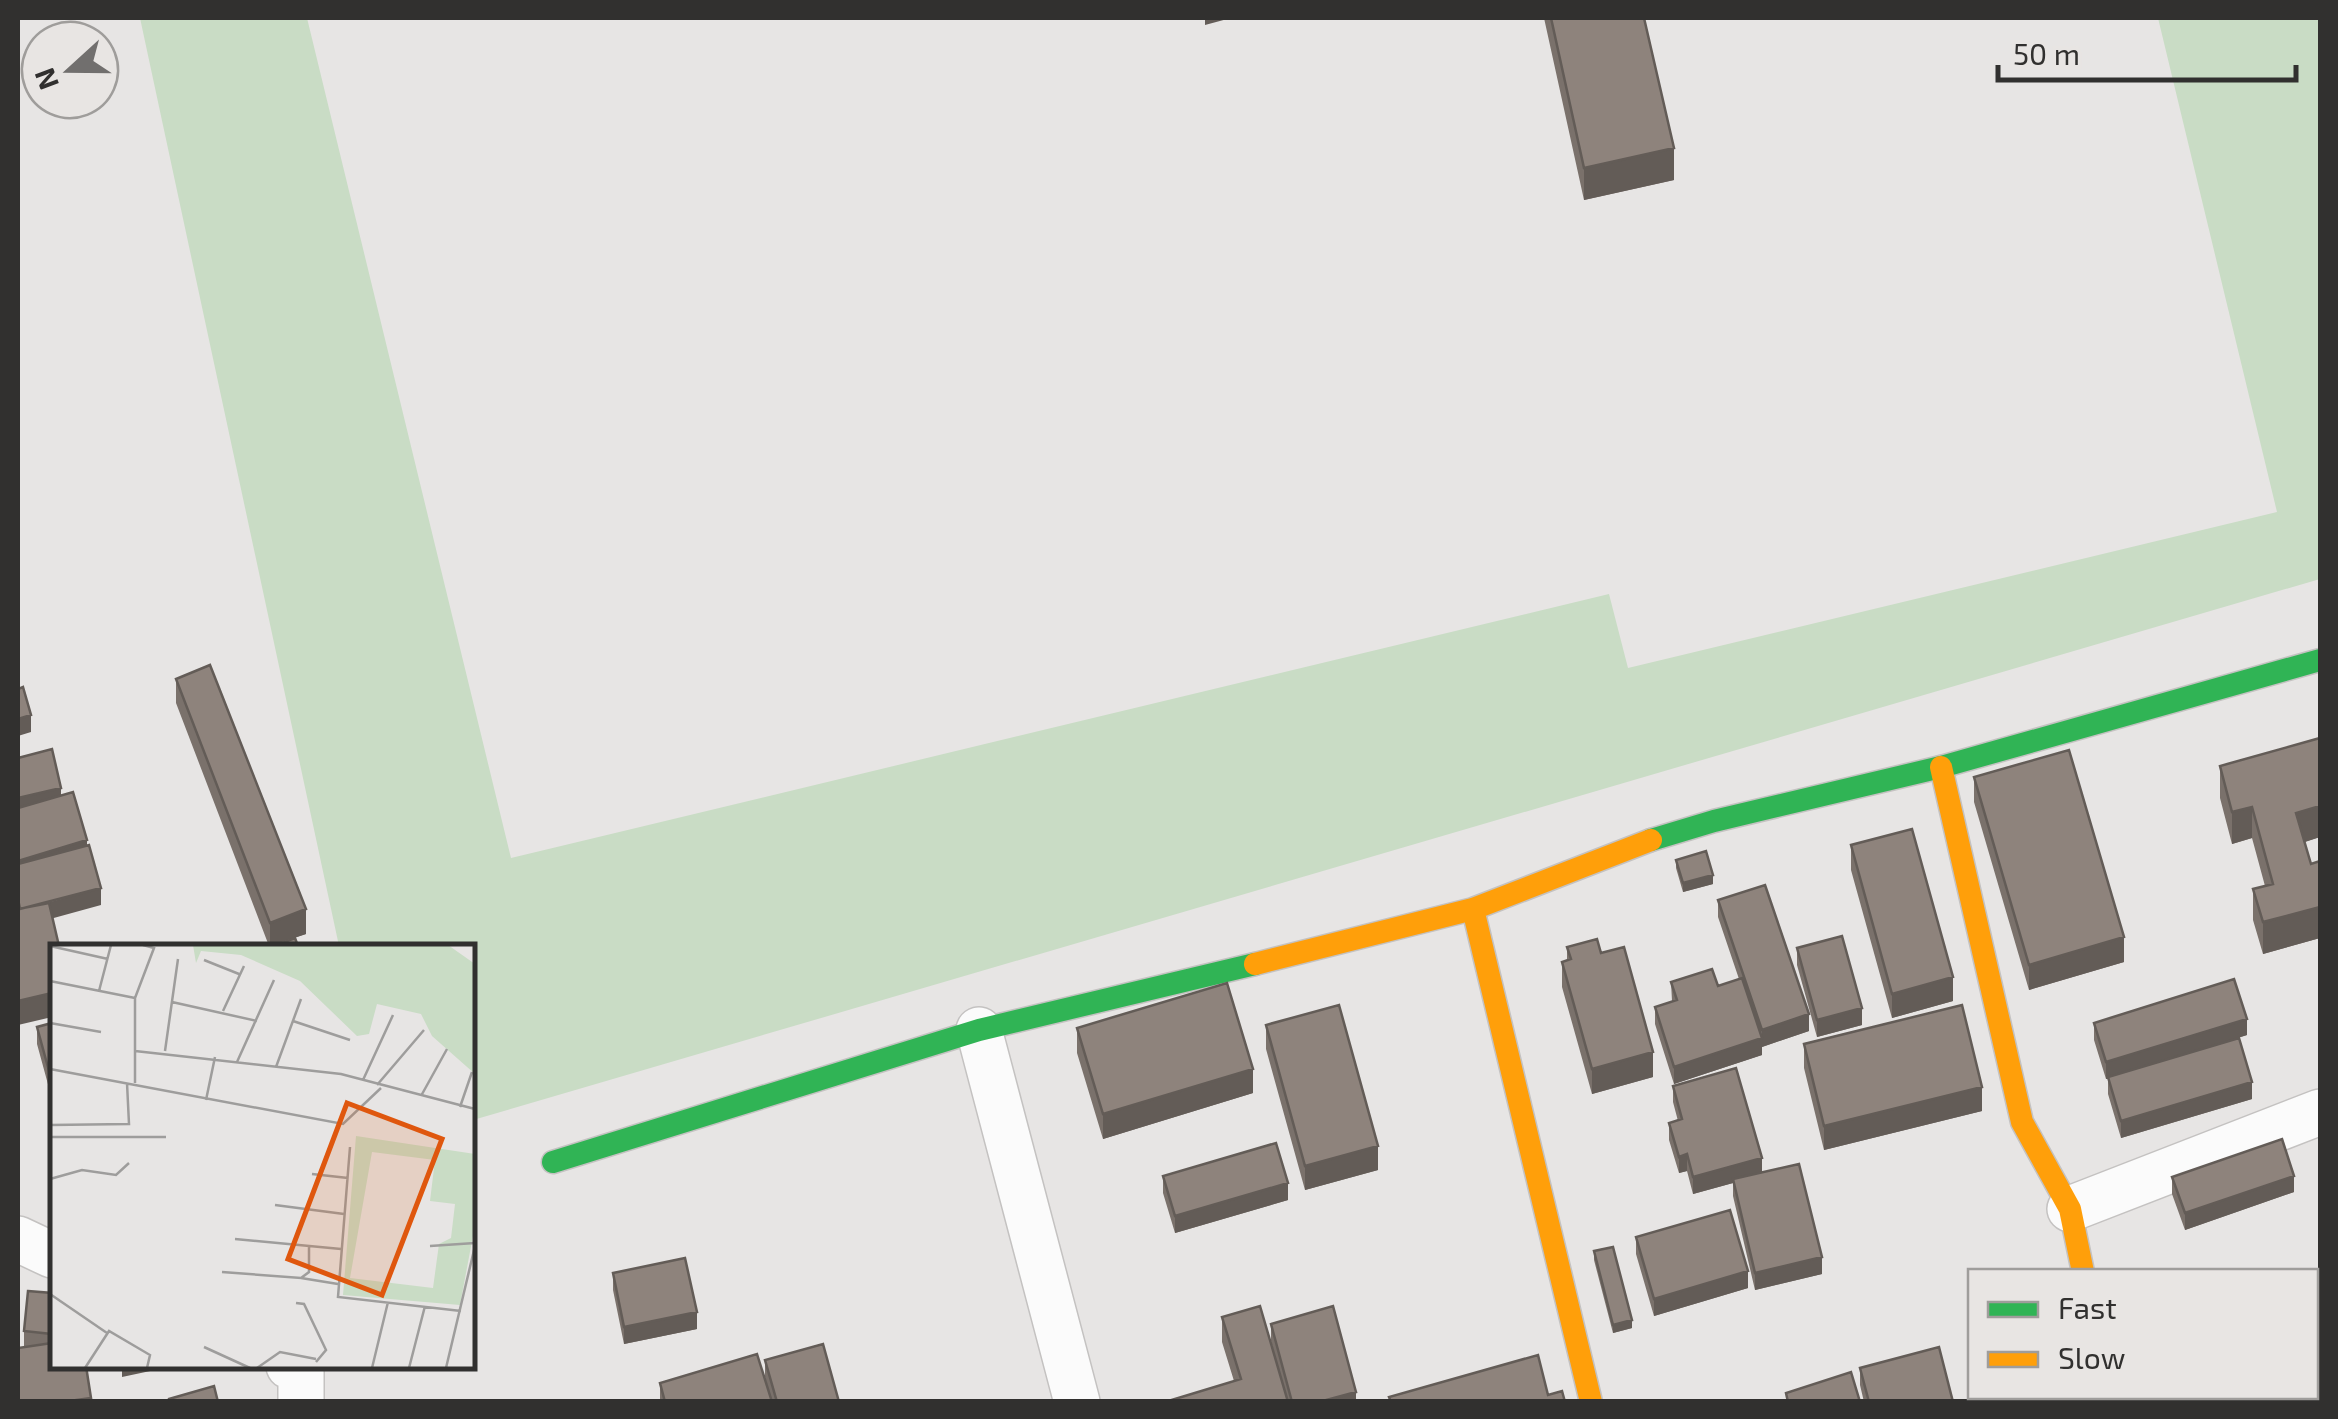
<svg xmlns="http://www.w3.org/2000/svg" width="2338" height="1419" viewBox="0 0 2338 1419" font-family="'Exo 2',sans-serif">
  <rect width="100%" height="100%" fill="#e7e5e4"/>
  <path fill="#c9dcc5" d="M 140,18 L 307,18 L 511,858 L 1609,594 L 1628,668 L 2277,512 L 2158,18 L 2320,18 L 2320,579 L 473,1120 L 472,946 L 339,946 Z"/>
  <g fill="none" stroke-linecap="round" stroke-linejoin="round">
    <g stroke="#c4c2c1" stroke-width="48">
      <path id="street" d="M 979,1030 L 1077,1402
        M 2070,1209 L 2320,1112
        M 18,1239 L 52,1255
        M 289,1366 L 301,1372 L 301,1402
        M 2109,1396 L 2110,1402"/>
    </g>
    <g stroke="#c4c2c1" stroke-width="25">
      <path id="fast" d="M 1651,840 L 1714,821 L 1941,767 L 2320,660
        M 553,1162 L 979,1030 L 1255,964"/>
    </g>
    <g stroke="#c4c2c1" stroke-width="25">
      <path id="slow" d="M 1941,767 L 2022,1122 L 2070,1209 L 2083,1272
        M 1473,909 L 1591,1402
        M 1255,964 L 1473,909 L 1651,840"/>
    </g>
    <use href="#street" stroke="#fbfbfb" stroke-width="45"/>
    <use href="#fast" stroke="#30b455" stroke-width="22"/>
    <use href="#slow" stroke="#ff9f0a" stroke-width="22"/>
  </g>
  <path fill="#7a716b" d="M 1544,18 L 1644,18 L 1674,180 L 1584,200 Z
    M 176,679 L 306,934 L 269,946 L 176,703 Z
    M 2320,738 L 2320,837 L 2304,842 L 2311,864 L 2320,861 L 2320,938 L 2263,954 L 2253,920 L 2253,889 L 2265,886 L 2252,838 L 2232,844 L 2220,798 L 2220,766 Z
    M 1974,777 L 2124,962 L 2029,990 L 1974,802 Z
    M 1851,845 L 1953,1001 L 1892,1018 L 1851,870 Z
    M 1676,860 L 1713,884 L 1683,892 L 1676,868 Z
    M 1718,900 L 1809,1031 L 1762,1047 L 1762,1045 L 1762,1055 L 1674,1084 L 1655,1024 L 1655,1007 L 1672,1001 L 1671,982 L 1718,986 L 1739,979 L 1718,917 Z
    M 1567,947 L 1601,953 L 1653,1077 L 1592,1094 L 1562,987 L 1562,962 L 1567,960 Z
    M 1797,948 L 1862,1025 L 1817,1037 L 1797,965 Z
    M 52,1023 L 49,1088 L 37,1044 L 37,1027 Z
    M 2094,1023 L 2247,1035 L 2196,1051 L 2252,1099 L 2121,1138 L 2108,1094 L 2108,1079 L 2106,1079 L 2094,1040 Z
    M 1266,1025 L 1378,1170 L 1305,1190 L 1266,1049 Z
    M 1077,1028 L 1253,1093 L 1103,1139 L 1077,1053 Z
    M 1804,1044 L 1982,1111 L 1824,1150 L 1804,1068 Z
    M 1673,1086 L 1762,1172 L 1822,1274 L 1755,1290 L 1733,1196 L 1733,1183 L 1693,1194 L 1687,1171 L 1679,1173 L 1669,1140 L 1669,1123 L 1678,1121 L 1673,1102 Z
    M 1163,1176 L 1288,1200 L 1175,1233 L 1163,1193 Z
    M 2172,1177 L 2294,1192 L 2185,1230 L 2172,1194 Z
    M 1636,1237 L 1748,1288 L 1654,1316 L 1636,1254 Z
    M 1594,1251 L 1632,1328 L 1613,1333 L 1594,1260 Z
    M 613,1273 L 697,1329 L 624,1344 L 613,1290 Z
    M 52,1293 L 52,1366 L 86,1366 L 91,1402 L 18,1402 L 24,1347 L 24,1331 Z
    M 1222,1317 L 1284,1389 L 1271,1341 L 1271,1324 L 1356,1402 L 1165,1402 L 1234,1381 L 1222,1342 Z
    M 765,1360 L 839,1402 L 772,1402 L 765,1377 Z
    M 1860,1368 L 1953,1402 L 1864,1402 L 1860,1385 Z
    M 660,1383 L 772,1402 L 660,1402 Z"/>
  <path fill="#635c57" d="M 1205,18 L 1231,18 L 1205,25 Z
    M 1674,148 L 1674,180 L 1584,200 L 1584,168 Z
    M 31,715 L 31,732 L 18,736 L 18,719 Z
    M 61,788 L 61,804 L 18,815 L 18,798 Z
    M 2320,806 L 2320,837 L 2296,845 L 2296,813 Z
    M 2252,807 L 2252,838 L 2232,844 L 2232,812 Z
    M 87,840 L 87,857 L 18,877 L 18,861 Z
    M 1713,875 L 1713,884 L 1683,892 L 1683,883 Z
    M 101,888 L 101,905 L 21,927 L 21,910 Z
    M 2320,907 L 2320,938 L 2263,954 L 2263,922 Z
    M 306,909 L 306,934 L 270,946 L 270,923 Z
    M 2124,937 L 2124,962 L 2029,990 L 2029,965 Z
    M 1953,977 L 1953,1001 L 1892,1018 L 1892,994 Z
    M 52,993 L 52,1017 L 18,1025 L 18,1001 Z
    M 1862,1008 L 1862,1025 L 1817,1037 L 1817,1020 Z
    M 1809,1014 L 1809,1031 L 1762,1047 L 1762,1030 Z
    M 2247,1019 L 2247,1035 L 2106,1079 L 2106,1062 Z
    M 1762,1038 L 1762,1055 L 1674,1084 L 1674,1067 Z
    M 1653,1052 L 1653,1077 L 1592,1094 L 1592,1069 Z
    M 1253,1069 L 1253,1093 L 1103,1139 L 1103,1114 Z
    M 52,1070 L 52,1087 L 49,1088 L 49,1071 Z
    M 2252,1082 L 2252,1099 L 2121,1138 L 2121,1121 Z
    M 1982,1087 L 1982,1111 L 1824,1150 L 1824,1126 Z
    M 1378,1146 L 1378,1170 L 1305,1190 L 1305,1166 Z
    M 1687,1154 L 1687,1171 L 1679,1173 L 1679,1157 Z
    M 1762,1158 L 1762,1175 L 1693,1194 L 1693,1177 Z
    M 2294,1176 L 2294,1192 L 2185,1230 L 2185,1213 Z
    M 1288,1183 L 1288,1200 L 1175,1233 L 1175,1216 Z
    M 1822,1257 L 1822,1274 L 1755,1290 L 1755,1273 Z
    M 1748,1271 L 1748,1288 L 1654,1316 L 1654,1299 Z
    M 697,1312 L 697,1329 L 624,1344 L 624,1327 Z
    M 1632,1320 L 1632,1328 L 1613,1333 L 1613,1325 Z
    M 2320,1345 L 2320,1362 L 2316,1363 L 2316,1346 Z
    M 130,1366 L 155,1366 L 155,1370 L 122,1377 L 122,1368 Z
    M 1356,1392 L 1356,1402 L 1319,1402 Z"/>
  <path fill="#8e837c" stroke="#635c57" stroke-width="2.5" d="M 1551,18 L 1644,18 L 1674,148 L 1584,168 Z
    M 210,665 L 306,909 L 270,923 L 176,679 Z
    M 23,687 L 31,715 L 18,719 L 18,689 Z
    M 2320,738 L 2320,806 L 2296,813 L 2311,864 L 2320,861 L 2320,907 L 2263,922 L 2253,889 L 2273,884 L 2252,807 L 2232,812 L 2220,766 Z
    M 52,749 L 61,788 L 18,798 L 18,758 Z
    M 2069,750 L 2124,937 L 2029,965 L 1974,777 Z
    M 73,792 L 87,840 L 18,861 L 18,808 Z
    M 1912,829 L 1953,977 L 1892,994 L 1851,845 Z
    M 89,845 L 101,888 L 20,909 L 18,899 L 18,864 Z
    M 1706,851 L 1713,875 L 1683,883 L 1676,860 Z
    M 1765,885 L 1809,1014 L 1762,1030 L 1718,900 Z
    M 49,903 L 59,946 L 52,946 L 52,993 L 18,1001 L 18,909 Z
    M 1842,936 L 1862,1008 L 1817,1020 L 1797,948 Z
    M 295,938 L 298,946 L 274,946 Z
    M 1597,939 L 1601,953 L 1624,947 L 1653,1052 L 1592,1069 L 1562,962 L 1571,959 L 1567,947 Z
    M 1712,969 L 1718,986 L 1742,978 L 1762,1038 L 1674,1067 L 1655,1007 L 1677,1000 L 1671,982 Z
    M 2234,979 L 2247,1019 L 2106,1062 L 2094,1023 Z
    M 1227,983 L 1253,1069 L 1103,1114 L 1077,1028 Z
    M 1339,1005 L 1378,1146 L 1305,1166 L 1266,1025 Z
    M 1962,1005 L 1982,1087 L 1824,1126 L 1804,1044 Z
    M 52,1023 L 52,1070 L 49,1071 L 37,1027 Z
    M 2239,1038 L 2252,1082 L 2121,1121 L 2108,1077 Z
    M 1736,1068 L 1762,1158 L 1693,1177 L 1687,1154 L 1679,1157 L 1669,1123 L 1682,1119 L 1673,1086 Z
    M 2282,1139 L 2294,1176 L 2185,1213 L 2172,1177 Z
    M 1276,1143 L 1288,1183 L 1175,1216 L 1163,1176 Z
    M 1799,1164 L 1822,1257 L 1755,1273 L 1733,1179 Z
    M 1730,1210 L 1748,1271 L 1654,1299 L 1636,1237 Z
    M 1613,1247 L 1632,1320 L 1613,1325 L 1594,1251 Z
    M 685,1258 L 697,1312 L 624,1327 L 613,1273 Z
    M 28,1291 L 52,1293 L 52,1334 L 24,1331 Z
    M 2320,1305 L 2320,1345 L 2316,1346 L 2316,1306 Z
    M 1260,1306 L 1288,1402 L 1165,1402 L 1241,1379 L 1222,1317 Z
    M 1333,1306 L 1356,1392 L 1319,1402 L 1292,1402 L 1271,1324 Z
    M 52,1343 L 52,1366 L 86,1366 L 91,1398 L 62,1402 L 18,1402 L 18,1348 Z
    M 823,1344 L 839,1402 L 777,1402 L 765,1360 Z
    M 1939,1347 L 1953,1402 L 1869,1402 L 1860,1368 Z
    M 757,1354 L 772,1402 L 665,1402 L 660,1383 Z
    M 1538,1355 L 1548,1395 L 1562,1391 L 1565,1402 L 1391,1402 L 1389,1397 Z
    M 1851,1372 L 1860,1402 L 1788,1402 L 1786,1393 Z
    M 214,1386 L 218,1402 L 169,1402 L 169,1399 Z"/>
  <g transform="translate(50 944)">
    <rect width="425" height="425" fill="#e7e5e4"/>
    <path d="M 143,1 L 398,1 L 425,20 L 425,130 L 382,92 L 371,70 L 327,60 L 319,90 L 307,92 L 250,37 L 191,11 L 151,7 L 146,19 ZM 306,192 L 425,210 L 425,281 L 410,361 L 293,351 ZM 322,208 L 385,216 L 380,257 L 405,260 L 401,294 L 389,300 L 383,344 L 300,334 Z" fill="#c9dcc5" fill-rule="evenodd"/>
    <path fill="none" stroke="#9e9d9c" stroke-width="2.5" d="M 0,2 L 58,15M 154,16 L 189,30M 0,37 L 85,54M 49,47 L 61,1M 122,58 L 207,77M 173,67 L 194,22M 243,77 L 300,96M 0,79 L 51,88M 85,107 L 291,130 L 425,165M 115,107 L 128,15M 187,118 L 224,36M 226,123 L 251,55M 0,125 L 293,180 L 331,144M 313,136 L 343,71M 85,139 L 85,54 L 104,4 L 93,1M 327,141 L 374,86M 371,152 L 397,105M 156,156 L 165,113M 410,163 L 422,128M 0,181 L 79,180 L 77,139M 0,193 L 116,193M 300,203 L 288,353 L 411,367M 262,230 L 298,234M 0,235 L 32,226 L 66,231 L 79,219M 225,261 L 294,270M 0,290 L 0,328M 185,295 L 291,305M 380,302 L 425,299M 172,328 L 251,334 L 259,328 L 259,302M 251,334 L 288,340M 0,350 L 57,389M 246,359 L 254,360 L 276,406 L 266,418M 154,403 L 200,424M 35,424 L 59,387 L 100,411 L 97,424M 207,424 L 230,408 L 266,415M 322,424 L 338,358M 359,424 L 375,362M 396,424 L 425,302"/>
    <path fill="#df570e" fill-opacity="0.15" stroke="#df570e" stroke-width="5" d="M 297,159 L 392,195 L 332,351 L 238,315 Z"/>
    <rect width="425" height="425" fill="none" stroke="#31302f" stroke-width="5"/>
  </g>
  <rect width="2338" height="1419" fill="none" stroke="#31302f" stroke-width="40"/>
  <rect x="1968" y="1269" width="350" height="130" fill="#e8e5e3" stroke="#9f9d9b" stroke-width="2.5"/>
  <rect x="1988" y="1302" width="50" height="15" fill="#30b455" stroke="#9f9d9b" stroke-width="2.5"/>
  <text x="2058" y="1319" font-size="30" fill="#31302f">Fast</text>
  <rect x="1988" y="1352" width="50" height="15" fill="#ff9f0a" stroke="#9f9d9b" stroke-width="2.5"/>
  <text x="2058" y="1369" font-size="30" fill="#31302f">Slow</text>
  <g transform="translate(70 70) rotate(249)"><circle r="48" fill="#e8e5e3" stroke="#9f9d9b" stroke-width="2.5"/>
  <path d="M0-8L18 38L0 25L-18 38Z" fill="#716f6e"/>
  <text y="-15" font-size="28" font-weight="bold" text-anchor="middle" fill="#31302f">N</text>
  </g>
  <path d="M1998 65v15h298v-15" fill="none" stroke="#31302f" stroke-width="5"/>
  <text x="2013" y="65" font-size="30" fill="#31302f" stroke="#e8e5e3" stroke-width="8" paint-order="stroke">50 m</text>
</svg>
